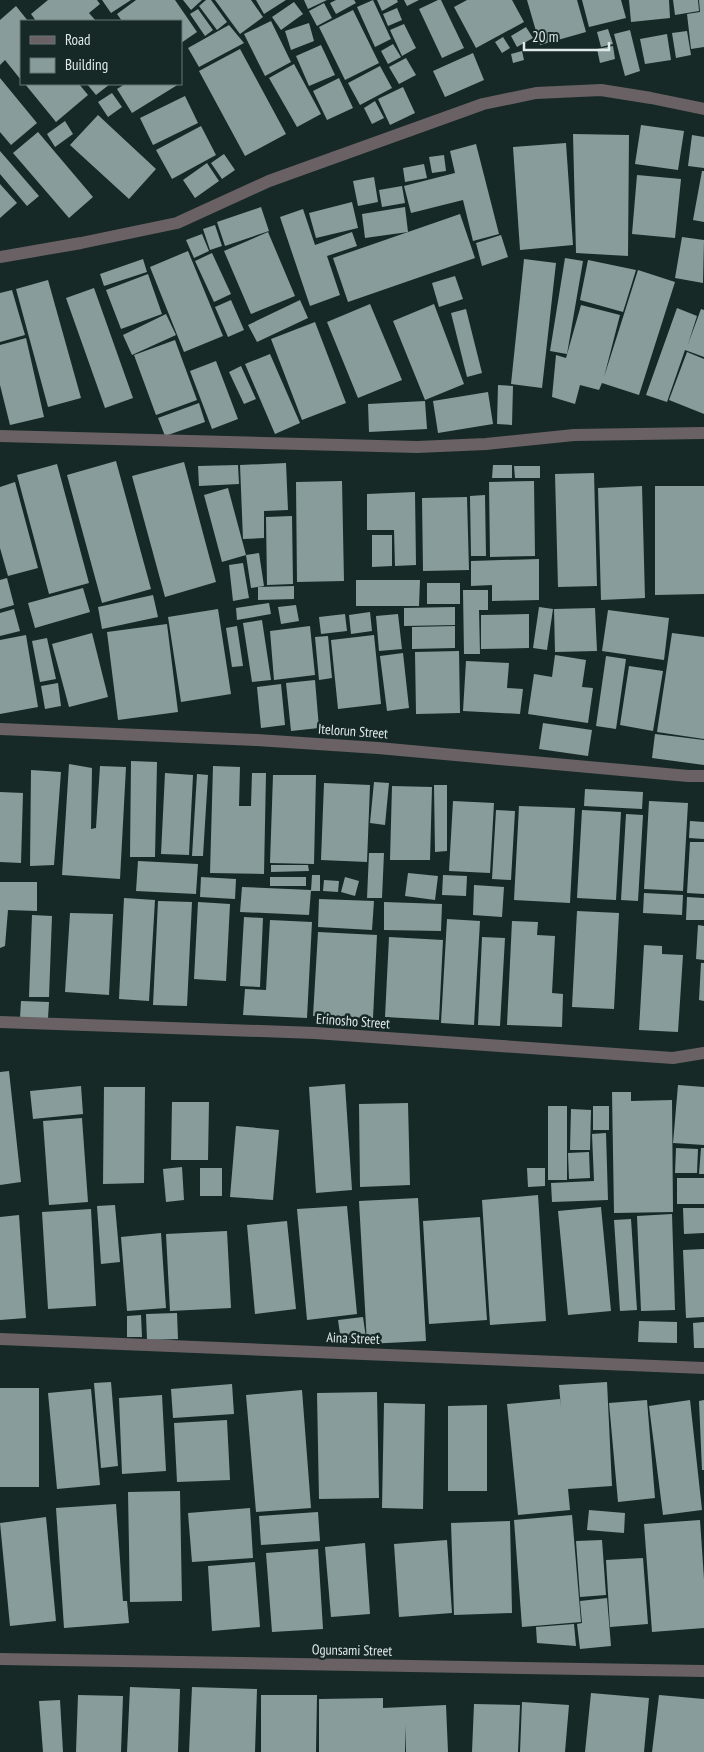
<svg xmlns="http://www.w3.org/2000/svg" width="704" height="1752" viewBox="0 0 704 1752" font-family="'PT Sans Narrow',sans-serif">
  <rect width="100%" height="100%" fill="#172927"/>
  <path fill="#889d9b" d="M 48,0 L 97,0 L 100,4 L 89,13 L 96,21 L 36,21 L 31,14 Z
    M 102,0 L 131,0 L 111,13 Z
    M 136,0 L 175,0 L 197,32 L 181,43 L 181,21 L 122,21 L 117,14 Z
    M 183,0 L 202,0 L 191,10 Z
    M 206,0 L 211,0 L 227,22 L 217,30 L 199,6 Z
    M 215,0 L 251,0 L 263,17 L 240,34 Z
    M 256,0 L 286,0 L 264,14 Z
    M 304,0 L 327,0 L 308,9 Z
    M 336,0 L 354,0 L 356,3 L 336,14 L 330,3 Z
    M 373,0 L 391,39 L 375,47 L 357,7 Z
    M 377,0 L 397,0 L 398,2 L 382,11 Z
    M 404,0 L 419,0 L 407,6 Z
    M 438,0 L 441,0 L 464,48 L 442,58 L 419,9 Z
    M 467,0 L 512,0 L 524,22 L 476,48 L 454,7 Z
    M 527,0 L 577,0 L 586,32 L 540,45 Z
    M 582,0 L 621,0 L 626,18 L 589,27 Z
    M 629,0 L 669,0 L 670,18 L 631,22 Z
    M 673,0 L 698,0 L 699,11 L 675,15 Z
    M 699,0 L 704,0 L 704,47 L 691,49 L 687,14 L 700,12 Z
    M 294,2 L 303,14 L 281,30 L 272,17 Z
    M 324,3 L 332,18 L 317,26 L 309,11 Z
    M 16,6 L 28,21 L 21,21 L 21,80 L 5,60 L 0,65 L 0,20 Z
    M 397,8 L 402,20 L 388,26 L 383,14 Z
    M 198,9 L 213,30 L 205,36 L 190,14 Z
    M 353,10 L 379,63 L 345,80 L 319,27 Z
    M 271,21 L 291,62 L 265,76 L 244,34 Z
    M 309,23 L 314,41 L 291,50 L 285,31 Z
    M 404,24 L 416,48 L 402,56 L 390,30 Z
    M 229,25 L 244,43 L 199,67 L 188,48 Z
    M 526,27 L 533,38 L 517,47 L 511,36 Z
    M 608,29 L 613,44 L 601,47 L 597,32 Z
    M 630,30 L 640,71 L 625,76 L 614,34 Z
    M 687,31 L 691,55 L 676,58 L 672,33 Z
    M 667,34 L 671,60 L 645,64 L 640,39 Z
    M 503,37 L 510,48 L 502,53 L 495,42 Z
    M 393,44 L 401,57 L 388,64 L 381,51 Z
    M 321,45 L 335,75 L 309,86 L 296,56 Z
    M 613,46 L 615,59 L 600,63 L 597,49 Z
    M 240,49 L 286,134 L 245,156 L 199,71 Z
    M 522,51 L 524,60 L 513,63 L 511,54 Z
    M 473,53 L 484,80 L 445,97 L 433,71 Z
    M 406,58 L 416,75 L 399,84 L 389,67 Z
    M 294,64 L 321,114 L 297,127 L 269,78 Z
    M 380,66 L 392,88 L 360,105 L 348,83 Z
    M 0,78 L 37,123 L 11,145 L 0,132 Z
    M 339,78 L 353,108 L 327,120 L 313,91 Z
    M 25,84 L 79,84 L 88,95 L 56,122 Z
    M 87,84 L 110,84 L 96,95 Z
    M 125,84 L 179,84 L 132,113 L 117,89 Z
    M 403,87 L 415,113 L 390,125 L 378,99 Z
    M 112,93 L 122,107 L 108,117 L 98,102 Z
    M 185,96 L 198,123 L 153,145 L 140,118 Z
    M 375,101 L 384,118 L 372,124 L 364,108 Z
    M 98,115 L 156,169 L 129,199 L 70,145 Z
    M 65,121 L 73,134 L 55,147 L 47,134 Z
    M 641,125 L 684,131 L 678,170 L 635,164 Z
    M 201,126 L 216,155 L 172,179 L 156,150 Z
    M 38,132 L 93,197 L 69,218 L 13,153 Z
    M 573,134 L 629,135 L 628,256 L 576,253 Z
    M 692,135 L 704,137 L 704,168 L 688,166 Z
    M 566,143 L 573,245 L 520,250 L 513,147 Z
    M 476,144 L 499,234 L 473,241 L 463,200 L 411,213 L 404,186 L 455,173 L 450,151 Z
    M 0,151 L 39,196 L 27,206 L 0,174 Z
    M 224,154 L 235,170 L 222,179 L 211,163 Z
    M 444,155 L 446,171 L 432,173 L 429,157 Z
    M 207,163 L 219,181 L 195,198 L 183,180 Z
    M 424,164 L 427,178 L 405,182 L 403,168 Z
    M 702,171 L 704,171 L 704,222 L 693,220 Z
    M 637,175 L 681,179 L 675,238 L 632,234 Z
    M 374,177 L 378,202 L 358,206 L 353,181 Z
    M 0,184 L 17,203 L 0,218 Z
    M 402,186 L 405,203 L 382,207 L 379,190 Z
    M 352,202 L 358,228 L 316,238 L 309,213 Z
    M 261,207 L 269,231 L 225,246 L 217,222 Z
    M 405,207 L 408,232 L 365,238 L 362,214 Z
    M 303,209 L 315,245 L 352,232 L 357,246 L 327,256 L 340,295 L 310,306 L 280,217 Z
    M 460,214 L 475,258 L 348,302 L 333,258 Z
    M 215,225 L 222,246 L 210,250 L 203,229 Z
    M 268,232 L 295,296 L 251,314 L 224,251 Z
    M 202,234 L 209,251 L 194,258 L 186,240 Z
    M 501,235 L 508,257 L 482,266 L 476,243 Z
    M 682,237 L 704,240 L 703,283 L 675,278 Z
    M 188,251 L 223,336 L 184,352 L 150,267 Z
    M 212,253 L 231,294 L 214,302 L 195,261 Z
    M 565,258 L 583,261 L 567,354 L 550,351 Z
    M 143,259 L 147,272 L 104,286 L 100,274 Z
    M 524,259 L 556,263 L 542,388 L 511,384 Z
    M 588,260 L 636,270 L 623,312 L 580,300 Z
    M 638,270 L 675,282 L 639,395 L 602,383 L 599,390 L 580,385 L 575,404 L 552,397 L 556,355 L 566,358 L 581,305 L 620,315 L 604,377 Z
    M 148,274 L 162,314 L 121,329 L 106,290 Z
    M 455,276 L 463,299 L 439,307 L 432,283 Z
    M 48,280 L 81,398 L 48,407 L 16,289 Z
    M 94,288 L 133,398 L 105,408 L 66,298 Z
    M 12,290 L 25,335 L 0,342 L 0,293 Z
    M 231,300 L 244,330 L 228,337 L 215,307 Z
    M 300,300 L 308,318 L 257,342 L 248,325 Z
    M 370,304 L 402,380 L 358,398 L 327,322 Z
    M 434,304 L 464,384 L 425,400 L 393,321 Z
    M 677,308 L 697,316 L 688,344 L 701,309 L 704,310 L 704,357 L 685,350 L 667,402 L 646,395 Z
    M 466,309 L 482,373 L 467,377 L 451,313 Z
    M 166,314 L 176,335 L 132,355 L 123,335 Z
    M 315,322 L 346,403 L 302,420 L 271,339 Z
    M 26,338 L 44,417 L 10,425 L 0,385 L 0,345 Z
    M 175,340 L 197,400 L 156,415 L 134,355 Z
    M 687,352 L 704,359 L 704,414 L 669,400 Z
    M 270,354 L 300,423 L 275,434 L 245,364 Z
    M 216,361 L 238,419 L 212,429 L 190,371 Z
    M 241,366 L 256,399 L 244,404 L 229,372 Z
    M 498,385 L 513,386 L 512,425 L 497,424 Z
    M 488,392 L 493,424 L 438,433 L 433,401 Z
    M 425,401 L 427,429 L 369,432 L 368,404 Z
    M 199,403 L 205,422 L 165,436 L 158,418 Z
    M 116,461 L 151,589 L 102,603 L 67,475 Z
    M 184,462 L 216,582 L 165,597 L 132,476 Z
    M 286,463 L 288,510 L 264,511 L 264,538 L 243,539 L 240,465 Z
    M 57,464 L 89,583 L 49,594 L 17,475 Z
    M 238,465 L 239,484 L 199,486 L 198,466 Z
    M 493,465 L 512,465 L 512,478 L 492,478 Z
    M 514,466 L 540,466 L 540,478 L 515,478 Z
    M 594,473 L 597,586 L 558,587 L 555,474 Z
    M 342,481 L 344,581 L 297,582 L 296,482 Z
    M 534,481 L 535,556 L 490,557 L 489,482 Z
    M 15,482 L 38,568 L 8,576 L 0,548 L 0,487 Z
    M 642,486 L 645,598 L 601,600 L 598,488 Z
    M 655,486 L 704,486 L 704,594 L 655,595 Z
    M 228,488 L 246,555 L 222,562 L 204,495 Z
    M 415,492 L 416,565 L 395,566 L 394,530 L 367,530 L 367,494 Z
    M 485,495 L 486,556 L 471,556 L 470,496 Z
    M 467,497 L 469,570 L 423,571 L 422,498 Z
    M 292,516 L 293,584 L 267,585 L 266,517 Z
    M 372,535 L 392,535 L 392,566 L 372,567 Z
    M 259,553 L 264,586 L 251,588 L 246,555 Z
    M 539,559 L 539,600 L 492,601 L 492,585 L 471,586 L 471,561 Z
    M 243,563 L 249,598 L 233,601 L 229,565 Z
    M 7,578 L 14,605 L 0,609 L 0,580 Z
    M 356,580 L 420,580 L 419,606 L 356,606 Z
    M 427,583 L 460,583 L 460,604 L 427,604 Z
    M 294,586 L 294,599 L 258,600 L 258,587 Z
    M 83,588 L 90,612 L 35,628 L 28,603 Z
    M 463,590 L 488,590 L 488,610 L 479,610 L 480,654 L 464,654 Z
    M 153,595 L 158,617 L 102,629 L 98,607 Z
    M 269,603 L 271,614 L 237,620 L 236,608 Z
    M 296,605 L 299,621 L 281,624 L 278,607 Z
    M 455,607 L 455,625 L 404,626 L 404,608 Z
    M 539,607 L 553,609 L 547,650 L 533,648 Z
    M 595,608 L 597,651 L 555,652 L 554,609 Z
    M 14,609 L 20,631 L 0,636 L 0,613 Z
    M 218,609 L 231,694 L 181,702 L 168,617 Z
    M 608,610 L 669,618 L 664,660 L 602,651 Z
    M 370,612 L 372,631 L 351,634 L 349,615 Z
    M 345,614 L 347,631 L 321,634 L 319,617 Z
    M 398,614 L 402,649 L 379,651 L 376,616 Z
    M 529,614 L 529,648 L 481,649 L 481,615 Z
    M 262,620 L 271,680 L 252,682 L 243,623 Z
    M 167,624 L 178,712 L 118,720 L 107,632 Z
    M 237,626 L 243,666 L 232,667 L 226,628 Z
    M 310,626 L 315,675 L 274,680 L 270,631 Z
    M 455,626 L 455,648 L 412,649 L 412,627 Z
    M 92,633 L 108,697 L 69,707 L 52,644 Z
    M 672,633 L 704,637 L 704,739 L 657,732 Z
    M 26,635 L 38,707 L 0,714 L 0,640 Z
    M 374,635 L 381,704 L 338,709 L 331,640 Z
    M 328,636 L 332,678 L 319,680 L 315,637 Z
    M 47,638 L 56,679 L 40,682 L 32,641 Z
    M 459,651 L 460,713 L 416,714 L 415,652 Z
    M 403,653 L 409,708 L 387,711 L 380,656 Z
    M 555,655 L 586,660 L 582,687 L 593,688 L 588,723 L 528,714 L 534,674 L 552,677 Z
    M 606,656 L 626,659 L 616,729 L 596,726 Z
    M 466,661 L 509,663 L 507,688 L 523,689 L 520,714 L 463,711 Z
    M 629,666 L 663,671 L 653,731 L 620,725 Z
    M 315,680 L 319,728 L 291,731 L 286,683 Z
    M 58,683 L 61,706 L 45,709 L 41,686 Z
    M 281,684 L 285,725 L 261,728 L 257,687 Z
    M 543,723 L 592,730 L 588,756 L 539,749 Z
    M 655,734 L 704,740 L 704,765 L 652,758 Z
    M 131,761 L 157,762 L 155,857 L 130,857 Z
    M 69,764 L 92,768 L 91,829 L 96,828 L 100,766 L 126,767 L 120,879 L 62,875 Z
    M 213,766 L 240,767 L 239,806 L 251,806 L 252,773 L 266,773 L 264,874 L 210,873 Z
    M 31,770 L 61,772 L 54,865 L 30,866 Z
    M 165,773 L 193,775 L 189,855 L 161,854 Z
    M 197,774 L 208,775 L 203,856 L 192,856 Z
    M 273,775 L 316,775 L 314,864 L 270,863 Z
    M 374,782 L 389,783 L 385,825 L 370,823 Z
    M 324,783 L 370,785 L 367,862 L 321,860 Z
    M 434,785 L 447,785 L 447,851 L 435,852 Z
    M 392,786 L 432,787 L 430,860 L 390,860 Z
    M 585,789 L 643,792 L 642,809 L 584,806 Z
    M 0,792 L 23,793 L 21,863 L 0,862 Z
    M 453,801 L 494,803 L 490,873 L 449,871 Z
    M 649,801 L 688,803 L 683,891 L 644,889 Z
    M 519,806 L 575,808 L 570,903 L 514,900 Z
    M 496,810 L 515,811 L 511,880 L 492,879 Z
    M 582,810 L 621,812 L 616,900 L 577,898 Z
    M 626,814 L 643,815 L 638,901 L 621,900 Z
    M 690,821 L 704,822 L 704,839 L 689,838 Z
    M 690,842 L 704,842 L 704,894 L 687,893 Z
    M 369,853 L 384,853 L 382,898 L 367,898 Z
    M 138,861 L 198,864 L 196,894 L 136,891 Z
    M 271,865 L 308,865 L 309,871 L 271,872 Z
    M 408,873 L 438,876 L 435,900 L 405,896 Z
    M 312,875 L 320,875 L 320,891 L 311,891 Z
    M 443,875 L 467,876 L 466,896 L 442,895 Z
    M 201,877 L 236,879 L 235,899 L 200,897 Z
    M 270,877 L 306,877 L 306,886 L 270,886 Z
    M 345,877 L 359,881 L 355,896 L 341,892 Z
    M 324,880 L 339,881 L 338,892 L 323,891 Z
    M 0,882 L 37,882 L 37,911 L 8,910 L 5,946 L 0,948 Z
    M 474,885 L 504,887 L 502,917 L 473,915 Z
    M 242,887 L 311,890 L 309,915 L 240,912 Z
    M 644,893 L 683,895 L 682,915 L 643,913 Z
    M 687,897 L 704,898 L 704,920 L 686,920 Z
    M 124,898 L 155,900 L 149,1001 L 119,999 Z
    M 319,899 L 374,901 L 372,930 L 318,927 Z
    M 158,901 L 192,902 L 187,1006 L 153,1005 Z
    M 198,902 L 230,904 L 226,981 L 194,979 Z
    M 384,902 L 442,904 L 441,931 L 384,930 Z
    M 577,911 L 619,913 L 614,1009 L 572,1007 Z
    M 70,913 L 113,914 L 109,995 L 65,992 Z
    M 32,915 L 52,916 L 49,997 L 29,997 Z
    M 244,917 L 263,918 L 260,987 L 240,986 Z
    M 447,919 L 480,921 L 474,1025 L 441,1023 Z
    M 270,920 L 312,922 L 307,1018 L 243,1015 L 245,989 L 266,990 Z
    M 512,921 L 538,922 L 537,935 L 555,936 L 552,993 L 563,994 L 562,1027 L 507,1025 Z
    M 698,925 L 704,926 L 704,960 L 696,959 Z
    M 318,932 L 377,935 L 373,1018 L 313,1016 Z
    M 389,937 L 443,940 L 439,1020 L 385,1017 Z
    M 482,937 L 505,938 L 500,1026 L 478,1025 Z
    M 644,945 L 662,946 L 662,954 L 683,955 L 678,1032 L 639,1030 Z
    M 701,963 L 704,963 L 704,1001 L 699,1000 Z
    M 21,1001 L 49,1002 L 48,1018 L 20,1018 Z
    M 9,1071 L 21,1182 L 0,1185 L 0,1072 Z
    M 345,1084 L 352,1190 L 316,1193 L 309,1087 Z
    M 678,1085 L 704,1087 L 704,1145 L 673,1143 Z
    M 81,1086 L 83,1114 L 33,1119 L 30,1091 Z
    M 104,1087 L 145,1087 L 144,1183 L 103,1184 Z
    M 612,1092 L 631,1092 L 631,1101 L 672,1100 L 673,1212 L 614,1213 Z
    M 172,1102 L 209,1102 L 208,1160 L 171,1160 Z
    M 408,1103 L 410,1185 L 360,1187 L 359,1104 Z
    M 548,1106 L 567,1106 L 567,1180 L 548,1180 Z
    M 593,1106 L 609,1106 L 609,1130 L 593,1130 Z
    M 571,1109 L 591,1110 L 590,1150 L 570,1150 Z
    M 82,1118 L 88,1202 L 49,1205 L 43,1121 Z
    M 236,1126 L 279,1130 L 273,1200 L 230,1197 Z
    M 606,1133 L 608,1200 L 552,1202 L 551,1183 L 594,1181 L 592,1134 Z
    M 676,1148 L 698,1149 L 697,1173 L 675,1173 Z
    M 701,1148 L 704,1148 L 704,1174 L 699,1174 Z
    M 589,1152 L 590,1178 L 569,1179 L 568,1153 Z
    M 182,1167 L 184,1200 L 166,1202 L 163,1169 Z
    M 200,1168 L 222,1168 L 222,1196 L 200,1196 Z
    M 527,1168 L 545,1168 L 545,1186 L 528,1187 Z
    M 677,1178 L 704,1178 L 704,1204 L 677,1204 Z
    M 538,1195 L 546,1321 L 490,1325 L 482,1200 Z
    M 418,1198 L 426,1341 L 367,1344 L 359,1201 Z
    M 115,1205 L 120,1262 L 101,1264 L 97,1206 Z
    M 347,1206 L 357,1314 L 307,1320 L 297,1209 Z
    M 601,1207 L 611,1311 L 568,1315 L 558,1211 Z
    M 683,1208 L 704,1208 L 704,1233 L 684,1234 Z
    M 91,1209 L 96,1306 L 48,1309 L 42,1212 Z
    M 672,1214 L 675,1310 L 641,1311 L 637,1216 Z
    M 19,1215 L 26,1318 L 0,1320 L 0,1217 Z
    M 480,1217 L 487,1320 L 429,1324 L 423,1221 Z
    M 631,1219 L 637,1310 L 620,1311 L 614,1220 Z
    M 287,1221 L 296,1309 L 255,1314 L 247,1225 Z
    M 227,1231 L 231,1308 L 170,1311 L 166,1234 Z
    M 161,1233 L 166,1308 L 127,1311 L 121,1237 Z
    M 704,1249 L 704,1317 L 686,1318 L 683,1250 Z
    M 177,1313 L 178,1339 L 147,1340 L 146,1314 Z
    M 141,1315 L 142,1337 L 127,1337 L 127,1316 Z
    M 363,1317 L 366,1338 L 341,1341 L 338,1320 Z
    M 639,1321 L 677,1322 L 677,1343 L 638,1342 Z
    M 704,1322 L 704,1348 L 694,1348 L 693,1323 Z
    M 111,1382 L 118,1466 L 101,1468 L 94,1383 Z
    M 607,1382 L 612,1486 L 568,1489 L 570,1510 L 518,1515 L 507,1404 L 560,1399 L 561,1408 L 559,1385 Z
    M 232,1384 L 234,1414 L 173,1418 L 171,1389 Z
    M 0,1388 L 39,1388 L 39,1487 L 0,1487 Z
    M 91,1389 L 100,1485 L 57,1489 L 48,1393 Z
    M 302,1390 L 311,1508 L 256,1512 L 246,1395 Z
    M 377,1392 L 379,1498 L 319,1499 L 317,1393 Z
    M 162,1395 L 166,1471 L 122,1474 L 119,1398 Z
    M 647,1400 L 655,1498 L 618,1502 L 609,1403 Z
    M 690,1400 L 702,1510 L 663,1515 L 649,1406 Z
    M 704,1400 L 704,1470 L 702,1470 L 699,1401 Z
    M 384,1403 L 425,1404 L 423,1509 L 382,1508 Z
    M 487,1405 L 487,1491 L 448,1491 L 448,1406 Z
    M 227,1420 L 230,1480 L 177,1482 L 174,1423 Z
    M 180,1491 L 182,1601 L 130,1602 L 128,1492 Z
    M 116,1504 L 123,1601 L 127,1601 L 129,1623 L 64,1628 L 56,1508 Z
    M 250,1508 L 253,1558 L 192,1562 L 188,1513 Z
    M 589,1510 L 625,1513 L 624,1533 L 587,1530 Z
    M 318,1512 L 320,1541 L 261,1545 L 259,1516 Z
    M 572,1515 L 581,1622 L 522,1627 L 514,1520 Z
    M 46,1517 L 56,1621 L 10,1626 L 0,1523 Z
    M 700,1520 L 704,1579 L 704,1628 L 652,1632 L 644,1524 Z
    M 510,1521 L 512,1613 L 454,1615 L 451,1523 Z
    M 447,1540 L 452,1613 L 399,1617 L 394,1544 Z
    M 602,1540 L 606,1595 L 580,1597 L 576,1541 Z
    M 365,1543 L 370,1614 L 331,1617 L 325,1547 Z
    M 318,1549 L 323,1629 L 272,1632 L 266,1553 Z
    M 643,1558 L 648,1624 L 610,1627 L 606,1560 Z
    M 255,1562 L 260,1627 L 212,1631 L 208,1566 Z
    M 607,1598 L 611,1646 L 580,1649 L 577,1624 L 582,1623 L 580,1601 Z
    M 574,1624 L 576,1646 L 537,1643 L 536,1627 Z
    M 130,1687 L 180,1689 L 178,1752 L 127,1752 Z
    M 192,1687 L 257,1689 L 255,1752 L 189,1752 Z
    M 591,1693 L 649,1698 L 644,1752 L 585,1752 Z
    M 78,1695 L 123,1696 L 121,1752 L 76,1752 Z
    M 261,1695 L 317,1695 L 316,1752 L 261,1752 Z
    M 659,1695 L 704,1699 L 704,1752 L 652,1752 Z
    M 383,1698 L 383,1708 L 446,1705 L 448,1752 L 406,1752 L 405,1725 L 405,1752 L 319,1752 L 319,1699 Z
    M 60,1700 L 63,1752 L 43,1752 L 39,1701 Z
    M 522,1702 L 569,1705 L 565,1752 L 520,1752 Z
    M 474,1704 L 520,1705 L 518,1752 L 472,1752 Z"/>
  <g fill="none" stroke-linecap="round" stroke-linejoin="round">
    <path stroke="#696163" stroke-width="12" d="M 0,257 L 81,243 L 177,223 L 269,181 L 483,104 L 536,93 L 601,90 L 651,98 L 704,109
      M 0,436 L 417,447 L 486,444 L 574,435 L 704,433
      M 0,729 L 257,740 L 378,748 L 688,776 L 704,776
      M 0,1022 L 315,1033 L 673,1058 L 704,1053
      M 0,1339 L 704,1368
      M 0,1659 L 704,1671"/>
  </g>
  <g text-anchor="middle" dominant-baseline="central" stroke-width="5" stroke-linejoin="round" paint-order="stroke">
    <g font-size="14" fill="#dfeae9" stroke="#172927">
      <text transform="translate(353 731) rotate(4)">Itelorun Street</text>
      <text transform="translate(353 1021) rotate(4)">Erinosho Street</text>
      <text transform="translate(353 1338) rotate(2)">Aina Street</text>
      <text transform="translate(352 1650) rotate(1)">Ogunsami Street</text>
    </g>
  </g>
  <rect x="20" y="20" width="162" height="65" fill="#172927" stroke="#677675"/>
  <rect x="30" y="36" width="25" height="8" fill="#696163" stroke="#677675"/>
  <text x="65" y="45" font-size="15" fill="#dfeae9">Road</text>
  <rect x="30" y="58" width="25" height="15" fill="#889d9b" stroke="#677675"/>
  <text x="65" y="70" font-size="15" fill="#dfeae9">Building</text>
  <path d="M524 42v8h85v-8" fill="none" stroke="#dfeae9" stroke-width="2.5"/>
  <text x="532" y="42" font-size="15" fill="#dfeae9" stroke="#172927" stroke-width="4" paint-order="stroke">20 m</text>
</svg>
